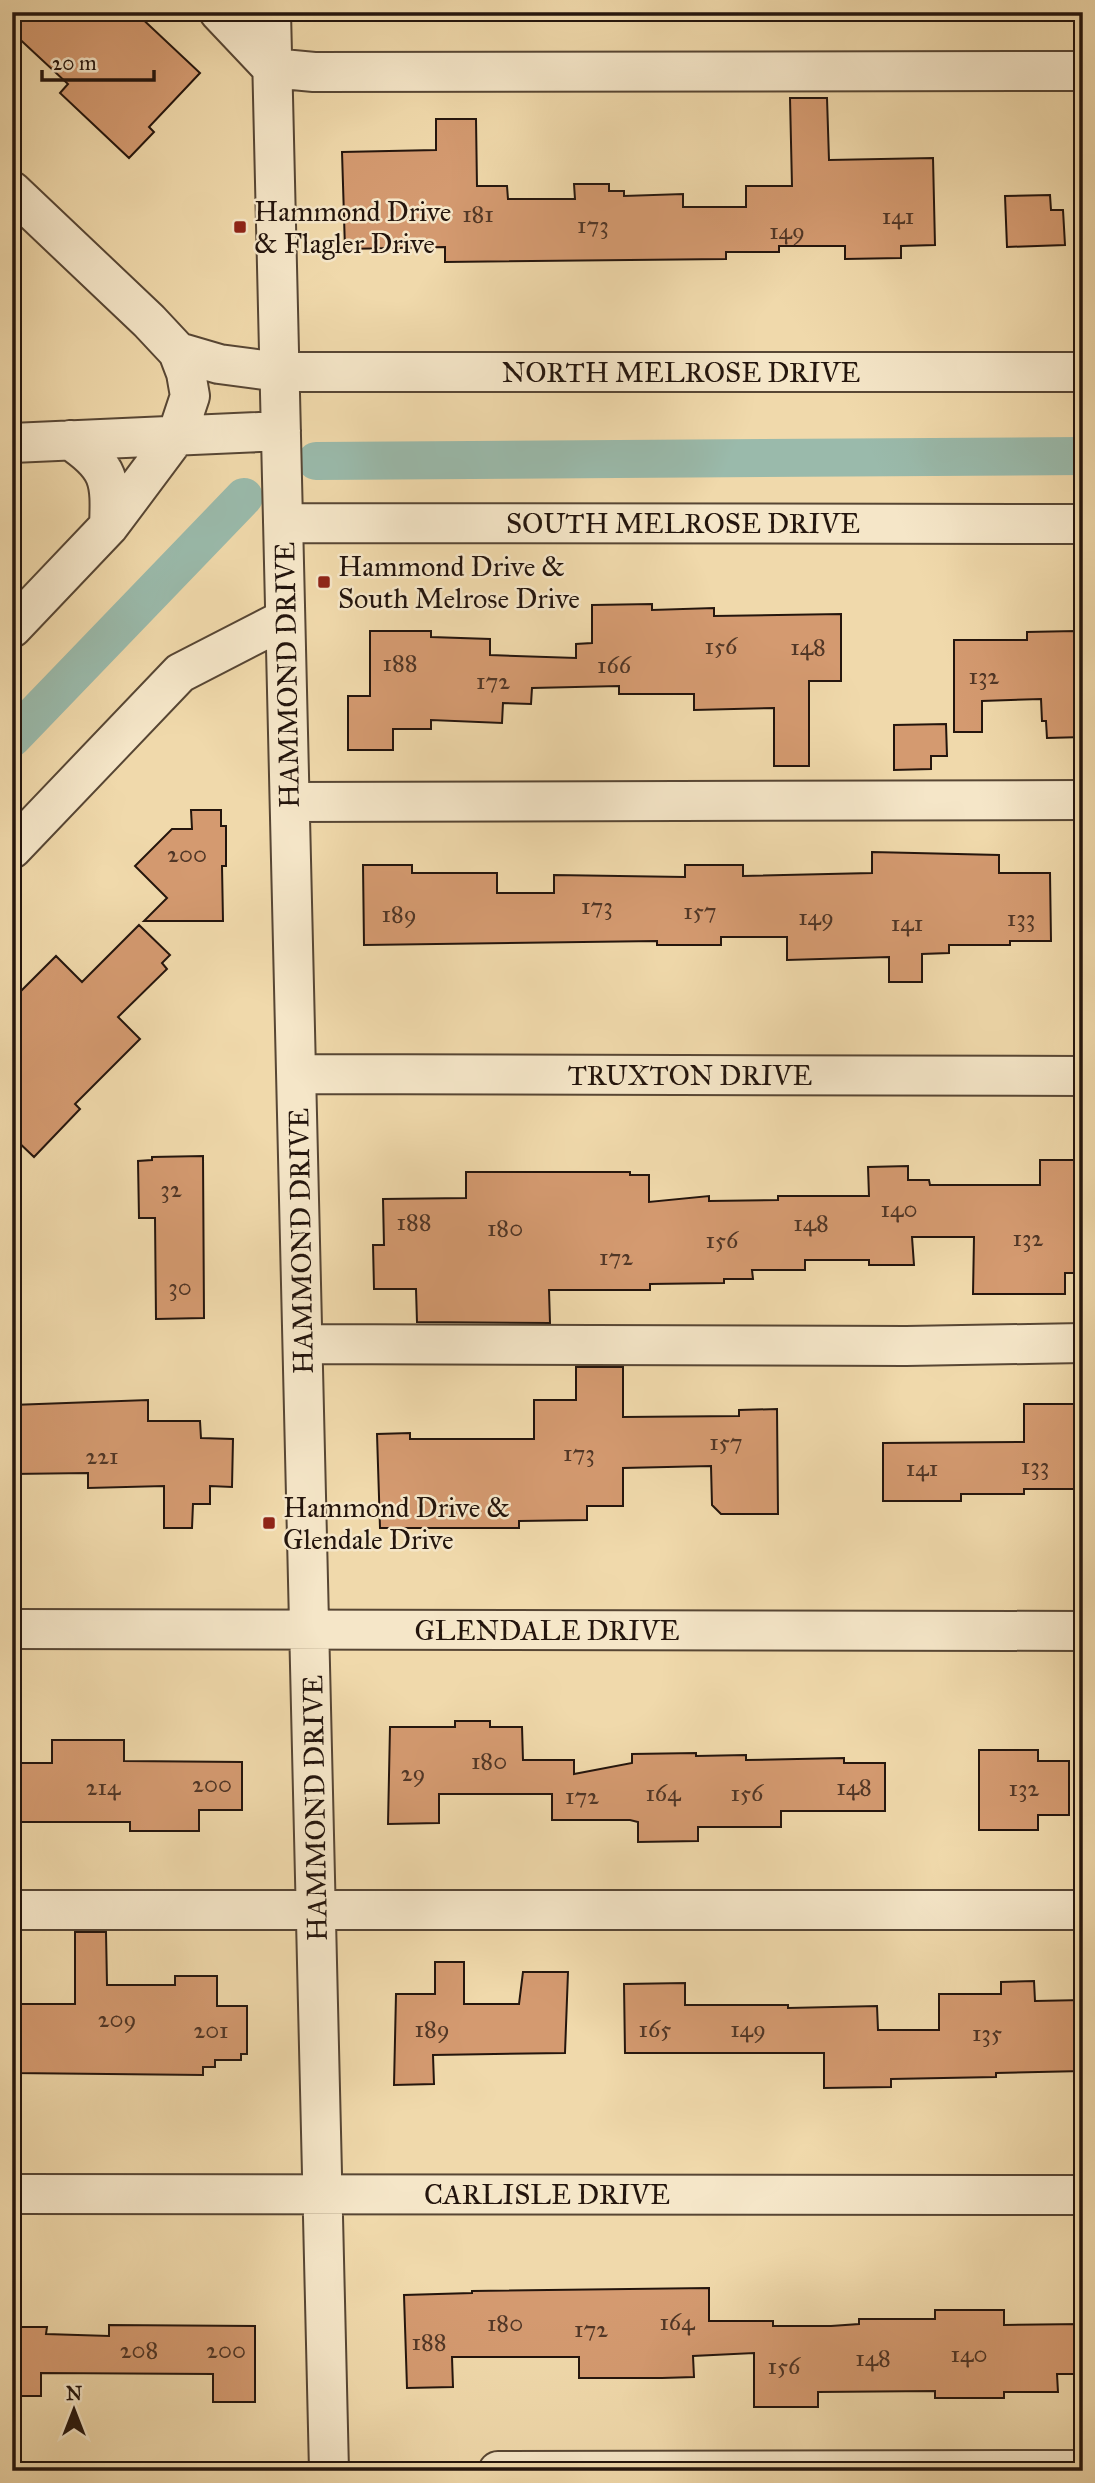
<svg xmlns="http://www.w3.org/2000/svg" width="1095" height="2483" viewBox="0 0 1095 2483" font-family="'IM FELL Great Primer',serif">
  <rect width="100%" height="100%" fill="#f0d9ab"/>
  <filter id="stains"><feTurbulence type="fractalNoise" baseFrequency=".00286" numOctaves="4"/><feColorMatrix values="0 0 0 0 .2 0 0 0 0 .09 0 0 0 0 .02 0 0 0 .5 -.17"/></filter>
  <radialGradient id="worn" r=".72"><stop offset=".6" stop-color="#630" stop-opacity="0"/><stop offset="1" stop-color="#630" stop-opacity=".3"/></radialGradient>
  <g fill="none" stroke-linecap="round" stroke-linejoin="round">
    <path stroke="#9abaab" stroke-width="38" d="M 316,461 L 1083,456
      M 12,738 L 244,497"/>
  </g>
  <path fill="#d49a70" stroke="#24150d" stroke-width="2" d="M 12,12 L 135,12 L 200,73 L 149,127 L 154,132 L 129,158 L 60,93 L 68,84 L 12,32 Z
    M 790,98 L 827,98 L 829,160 L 933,158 L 935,245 L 901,246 L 901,258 L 845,259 L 845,246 L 779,246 L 779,252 L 726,252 L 726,259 L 445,262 L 445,247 L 345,249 L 342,152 L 436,150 L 436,119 L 476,119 L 477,186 L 507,186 L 508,199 L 575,199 L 574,184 L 609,184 L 609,191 L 624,191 L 624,196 L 683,194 L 683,207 L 746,207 L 746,186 L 792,186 Z
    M 1050,195 L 1051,210 L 1063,210 L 1065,245 L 1007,247 L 1005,196 Z
    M 652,604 L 652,610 L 714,608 L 714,616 L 841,614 L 841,681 L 809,681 L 809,766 L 774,766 L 774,708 L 694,710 L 694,694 L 619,694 L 619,686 L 532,688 L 531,704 L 503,703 L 502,723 L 431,720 L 431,729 L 393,729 L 393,750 L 348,750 L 348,696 L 370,696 L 370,631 L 431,631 L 431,637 L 490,639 L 490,655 L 576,658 L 576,644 L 592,643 L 592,605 Z
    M 1075,631 L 1075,653 L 1083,653 L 1083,737 L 1047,738 L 1046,721 L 1042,721 L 1041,699 L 982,701 L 982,732 L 954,732 L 954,640 L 1027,640 L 1027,632 Z
    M 946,724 L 947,756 L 931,756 L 931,769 L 894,770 L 894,725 Z
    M 191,810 L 221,810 L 221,826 L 226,826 L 226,866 L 222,866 L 223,921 L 144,921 L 167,898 L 135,866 L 172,829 L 192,829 Z
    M 872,852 L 999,855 L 999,873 L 1050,873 L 1051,941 L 1010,941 L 1010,945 L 949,945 L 949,953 L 922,954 L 922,982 L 889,982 L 889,957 L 787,960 L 787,937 L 721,937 L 721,945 L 657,945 L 657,941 L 364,945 L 363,865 L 412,865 L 412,873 L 497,873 L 497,893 L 554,893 L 554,875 L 685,877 L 685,865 L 743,865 L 743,876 L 872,873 Z
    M 139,925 L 170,955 L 162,963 L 167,969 L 118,1017 L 140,1039 L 75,1104 L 80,1109 L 34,1157 L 12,1136 L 12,1000 L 56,956 L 82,982 Z
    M 203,1156 L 204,1318 L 156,1319 L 155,1218 L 139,1218 L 138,1161 L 152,1160 L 152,1157 Z
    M 1040,1160 L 1083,1160 L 1083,1273 L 1065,1273 L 1065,1294 L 973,1294 L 974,1237 L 912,1237 L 914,1265 L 869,1265 L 869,1260 L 805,1260 L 805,1270 L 752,1270 L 753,1279 L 724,1279 L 724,1283 L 650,1284 L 650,1290 L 549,1290 L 550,1323 L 417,1322 L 416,1289 L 374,1289 L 373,1245 L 384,1245 L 383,1199 L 466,1198 L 466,1172 L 630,1172 L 630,1175 L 649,1175 L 649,1202 L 709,1196 L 709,1201 L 778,1200 L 778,1196 L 869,1196 L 868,1167 L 908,1166 L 908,1180 L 929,1180 L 930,1185 L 1040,1185 Z
    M 576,1367 L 623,1367 L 623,1417 L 739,1416 L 739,1410 L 777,1409 L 778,1514 L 721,1514 L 712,1505 L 711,1466 L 623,1468 L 623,1506 L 587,1506 L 587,1520 L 519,1521 L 519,1528 L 380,1528 L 377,1434 L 410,1433 L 410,1439 L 534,1439 L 534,1400 L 576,1400 Z
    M 148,1400 L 148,1421 L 200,1421 L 201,1438 L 233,1439 L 232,1487 L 210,1486 L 210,1504 L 193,1504 L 192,1528 L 164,1528 L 164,1486 L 88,1488 L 88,1473 L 12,1474 L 12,1405 Z
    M 1024,1404 L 1083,1404 L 1083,1489 L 1024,1489 L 1024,1494 L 961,1494 L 961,1501 L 883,1501 L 883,1443 L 1024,1442 Z
    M 455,1721 L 490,1721 L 490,1727 L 522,1727 L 523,1760 L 574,1760 L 574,1774 L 632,1763 L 632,1754 L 696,1753 L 696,1756 L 746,1755 L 746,1760 L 844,1758 L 844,1763 L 885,1763 L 885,1811 L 781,1811 L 781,1827 L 698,1827 L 698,1841 L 638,1842 L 638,1822 L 630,1820 L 552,1820 L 552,1794 L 439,1794 L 439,1823 L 388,1824 L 390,1727 L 455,1727 Z
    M 52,1740 L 124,1740 L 124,1761 L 242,1762 L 242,1810 L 199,1810 L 199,1831 L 130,1831 L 130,1822 L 12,1822 L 12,1763 L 52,1763 Z
    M 979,1750 L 1038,1750 L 1038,1761 L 1069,1761 L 1069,1815 L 1038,1815 L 1038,1830 L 979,1830 Z
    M 75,1932 L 106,1932 L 107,1985 L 175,1985 L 175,1976 L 217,1976 L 217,2006 L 247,2006 L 247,2054 L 241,2054 L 241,2060 L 215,2060 L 215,2067 L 203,2067 L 203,2075 L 12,2073 L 12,2004 L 75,2004 Z
    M 435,1962 L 464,1962 L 464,2004 L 519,2004 L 523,1972 L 568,1972 L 565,2053 L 433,2055 L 434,2084 L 394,2085 L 396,1994 L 435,1994 Z
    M 1034,1981 L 1035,2001 L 1083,2000 L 1083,2071 L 996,2073 L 996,2077 L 891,2079 L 891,2087 L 824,2088 L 824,2053 L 625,2053 L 624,1984 L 685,1983 L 685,2005 L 788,2005 L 788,2008 L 877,2006 L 878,2030 L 939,2030 L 939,1994 L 1001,1994 L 1001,1982 Z
    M 709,2288 L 709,2321 L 773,2321 L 773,2326 L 831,2326 L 859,2324 L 859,2319 L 935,2319 L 935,2310 L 1004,2310 L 1004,2325 L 1083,2324 L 1083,2374 L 1057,2374 L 1058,2392 L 1004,2392 L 1004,2398 L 935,2398 L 935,2391 L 818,2392 L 818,2407 L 754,2407 L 754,2353 L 693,2356 L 694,2377 L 662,2378 L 579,2378 L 579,2357 L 452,2357 L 453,2387 L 407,2388 L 404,2295 L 472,2293 L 472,2291 Z
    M 109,2325 L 255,2326 L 255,2402 L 213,2402 L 213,2374 L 41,2373 L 41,2396 L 12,2396 L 12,2327 L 47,2327 L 46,2334 L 109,2336 Z"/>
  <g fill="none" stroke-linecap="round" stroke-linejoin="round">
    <g stroke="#574634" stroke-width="42">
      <path id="minor" d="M 219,12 L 272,68 L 314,72 L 1083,71
        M 271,12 L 329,2471
        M 12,191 L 149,321 L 178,352 L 186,373 L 190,396 L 177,435 L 109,526 L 12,628
        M 178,352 L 219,364 L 279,372 L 1083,372
        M 70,440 C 110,467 111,480 109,526
        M 12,443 L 281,431
        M 283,523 L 1083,524
        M 290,802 L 1083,800
        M 12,849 L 180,673 L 285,619
        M 297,1074 L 1083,1076
        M 304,1344 L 906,1346 L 1083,1343
        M 12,1629 L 1083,1631
        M 12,1910 L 1083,1910
        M 12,2194 L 1083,2195
        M 498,2471 L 1083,2470"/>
    </g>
    <use href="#minor" stroke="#f5e6c8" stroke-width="38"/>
  </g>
  <g fill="#8f2418" stroke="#f5e6c8" stroke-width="2.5">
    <rect x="233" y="220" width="14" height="14" rx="3.5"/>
    <rect x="317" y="575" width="14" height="14" rx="3.5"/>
    <rect x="262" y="1516" width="14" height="14" rx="3.5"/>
  </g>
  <g text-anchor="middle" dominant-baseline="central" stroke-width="5" stroke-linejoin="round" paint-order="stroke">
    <g font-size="24" fill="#503626">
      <text x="478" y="214">181</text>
      <text x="898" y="216">141</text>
      <text x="593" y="225">173</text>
      <text x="787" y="231">149</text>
      <text x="721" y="646">156</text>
      <text x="808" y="647">148</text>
      <text x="400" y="663">188</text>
      <text x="614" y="665">166</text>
      <text x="984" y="676">132</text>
      <text x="493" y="681">172</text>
      <text x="187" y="854">200</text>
      <text x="597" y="906">173</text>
      <text x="700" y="911">157</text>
      <text x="399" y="914">189</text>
      <text x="816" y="917">149</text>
      <text x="1021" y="918">133</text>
      <text x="907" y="923">141</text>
      <text x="171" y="1189">32</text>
      <text x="899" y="1209">140</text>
      <text x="414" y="1222">188</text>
      <text x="811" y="1223">148</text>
      <text x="505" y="1228">180</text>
      <text x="1028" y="1238">132</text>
      <text x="722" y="1240">156</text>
      <text x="616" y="1257">172</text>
      <text x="180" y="1287">30</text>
      <text x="726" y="1442">157</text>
      <text x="579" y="1453">173</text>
      <text x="102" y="1456">221</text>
      <text x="1035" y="1466">133</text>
      <text x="922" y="1468">141</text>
      <text x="489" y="1761">180</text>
      <text x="413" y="1773">29</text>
      <text x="212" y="1784">200</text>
      <text x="103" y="1787">214</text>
      <text x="854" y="1787">148</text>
      <text x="1024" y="1788">132</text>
      <text x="663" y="1793">164</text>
      <text x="747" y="1793">156</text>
      <text x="582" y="1796">172</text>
      <text x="117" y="2019">209</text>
      <text x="432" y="2029">189</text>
      <text x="655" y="2029">165</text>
      <text x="748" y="2029">149</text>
      <text x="211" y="2030">201</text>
      <text x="987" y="2033">135</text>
      <text x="677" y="2322">164</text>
      <text x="505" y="2323">180</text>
      <text x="591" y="2329">172</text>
      <text x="429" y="2342">188</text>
      <text x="139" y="2350">208</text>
      <text x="226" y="2350">200</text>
      <text x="969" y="2354">140</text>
      <text x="873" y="2358">148</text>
      <text x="784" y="2366">156</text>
    </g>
    <g font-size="28" fill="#24150d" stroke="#f5e6c8" text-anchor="start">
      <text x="254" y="211">Hammond Drive<tspan x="254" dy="32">&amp; Flagler Drive</tspan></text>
      <text x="338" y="566">Hammond Drive &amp;<tspan x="338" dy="32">South Melrose Drive</tspan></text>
      <text x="283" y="1507">Hammond Drive &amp;<tspan x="283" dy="32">Glendale Drive</tspan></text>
    </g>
    <g font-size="28" fill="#24150d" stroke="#f5e6c8">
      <text x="681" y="372">NORTH MELROSE DRIVE</text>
      <text x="683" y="523">SOUTH MELROSE DRIVE</text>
      <text transform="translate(287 675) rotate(-91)">HAMMOND DRIVE</text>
      <text x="690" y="1075">TRUXTON DRIVE</text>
      <text transform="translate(301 1241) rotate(-91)">HAMMOND DRIVE</text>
      <text x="547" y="1630">GLENDALE DRIVE</text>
      <text transform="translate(315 1808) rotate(-91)">HAMMOND DRIVE</text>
      <text x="547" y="2194">CARLISLE DRIVE</text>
    </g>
  </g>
  <rect width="1095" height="2483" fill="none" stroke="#f0d9ab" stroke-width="42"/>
  <rect x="14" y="14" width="1067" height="2455" fill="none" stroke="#24150d" stroke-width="3.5"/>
  <rect x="21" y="21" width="1053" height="2441" fill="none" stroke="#24150d" stroke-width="2"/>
  <g transform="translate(74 2410)" stroke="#f5e6c8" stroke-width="5" paint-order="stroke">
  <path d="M0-5L12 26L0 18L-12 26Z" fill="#24150d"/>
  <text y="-10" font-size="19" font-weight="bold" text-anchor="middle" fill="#24150d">N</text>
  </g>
  <path d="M42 70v10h112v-10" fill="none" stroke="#24150d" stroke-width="3.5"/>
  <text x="52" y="70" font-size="21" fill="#24150d" stroke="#f5e6c8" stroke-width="5" paint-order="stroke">20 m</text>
  <rect width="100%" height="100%" filter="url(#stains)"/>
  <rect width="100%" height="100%" fill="url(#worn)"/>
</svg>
